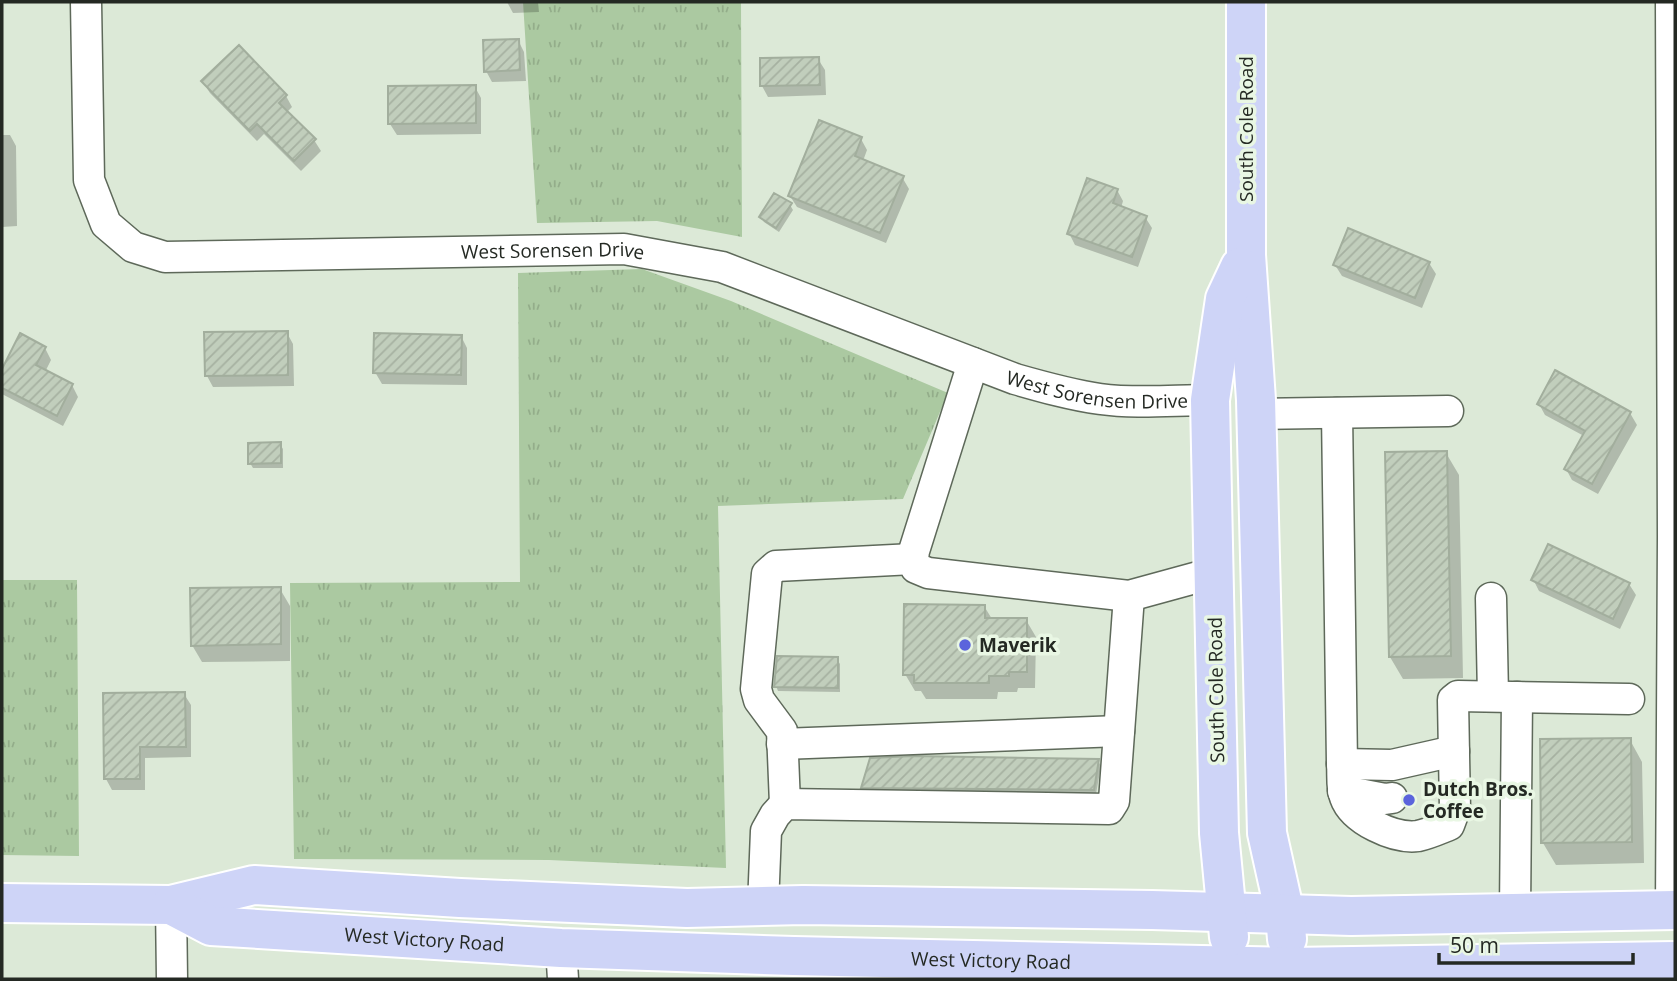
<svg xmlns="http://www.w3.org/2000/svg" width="1677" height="981" viewBox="0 0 1677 981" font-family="'Open Sans',sans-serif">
  <defs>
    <pattern id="grass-tufts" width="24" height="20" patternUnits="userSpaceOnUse" patternTransform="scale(1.75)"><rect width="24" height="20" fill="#abc9a1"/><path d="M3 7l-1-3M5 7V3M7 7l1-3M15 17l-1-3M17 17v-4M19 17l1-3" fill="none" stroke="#93ad8a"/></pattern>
    <pattern id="building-hatch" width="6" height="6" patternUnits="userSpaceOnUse" patternTransform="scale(1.75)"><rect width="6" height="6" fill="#c1cebc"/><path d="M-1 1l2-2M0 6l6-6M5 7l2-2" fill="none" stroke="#a6b1a1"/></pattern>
  </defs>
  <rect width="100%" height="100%" fill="#dce9d7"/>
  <path fill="url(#grass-tufts)" d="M 523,2 L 741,2 L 742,237 L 657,221 L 537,223 Z
    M 642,269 L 731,301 L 948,393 L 903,499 L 718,506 L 726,868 L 549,860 L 294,859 L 290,583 L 520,582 L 518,273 Z
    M 2,580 L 77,580 L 79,856 L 2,855 Z"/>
  <path fill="#0003" d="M 507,2 L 538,2 L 539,12 L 513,13 Z
    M 518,40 L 524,52 L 526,81 L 492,82 L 486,71 Z
    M 818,59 L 825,70 L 826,95 L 768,97 L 762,86 Z
    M 203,82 L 286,96 L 292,107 L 286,113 L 314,140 L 321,151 L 301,171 L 264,134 L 257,141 L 210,93 Z
    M 475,87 L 481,98 L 481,134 L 397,135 L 390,124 Z
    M 2,135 L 10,135 L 16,146 L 17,226 L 2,227 Z
    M 861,139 L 867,150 L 863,161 L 902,177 L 909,189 L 886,243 L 797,207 L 790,196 Z
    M 1117,190 L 1123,201 L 1121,208 L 1145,217 L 1152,228 L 1138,267 L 1075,245 L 1069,233 Z
    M 790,205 L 793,210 L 779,232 L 764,222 L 761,217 Z
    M 1429,263 L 1436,274 L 1422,308 L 1342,276 L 1335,265 Z
    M 287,333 L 293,344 L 294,386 L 213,387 L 207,376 Z
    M 21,336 L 45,348 L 51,360 L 45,372 L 72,385 L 78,397 L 63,426 L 2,394 L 2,373 Z
    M 461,336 L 467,348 L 467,385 L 382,384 L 375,372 Z
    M 1539,404 L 1630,413 L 1637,425 L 1598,494 L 1572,480 L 1566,469 L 1584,436 L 1545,415 Z
    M 280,444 L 283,449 L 283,468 L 253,468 L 250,463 Z
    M 1446,453 L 1459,475 L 1463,678 L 1403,679 L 1390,657 Z
    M 1533,579 L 1629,584 L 1636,595 L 1620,629 L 1539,591 Z
    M 280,589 L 290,606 L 290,661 L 202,662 L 192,645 Z
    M 984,606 L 992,619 L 1026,620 L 1036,637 L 1035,688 L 1018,688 L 1017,692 L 998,692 L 997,699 L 926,699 L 921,691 L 915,691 L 905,674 Z
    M 837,659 L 840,664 L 840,692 L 778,691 L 776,686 Z
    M 184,694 L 191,705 L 191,757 L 145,758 L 145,790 L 112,790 L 106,779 Z
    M 1630,740 L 1642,762 L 1644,863 L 1556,865 L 1543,843 Z
    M 1098,761 L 1101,766 L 1096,794 L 866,792 L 863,787 Z"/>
  <path fill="url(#building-hatch)" stroke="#a2ae9d" stroke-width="2" d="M 519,39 L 520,70 L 484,72 L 483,40 Z
    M 239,45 L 287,95 L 279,103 L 316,139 L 294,161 L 257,124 L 250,131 L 201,81 Z
    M 819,57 L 820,85 L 760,86 L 760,58 Z
    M 476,85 L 476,123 L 388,124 L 388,86 Z
    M 819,120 L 862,137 L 855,156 L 904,176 L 880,233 L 788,196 Z
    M 1087,178 L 1118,189 L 1113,203 L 1147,216 L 1132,257 L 1067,234 Z
    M 774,193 L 792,203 L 776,228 L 759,217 Z
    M 1348,228 L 1430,262 L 1415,298 L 1333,265 Z
    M 288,331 L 288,375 L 205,376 L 204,332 Z
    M 20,333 L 46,347 L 36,365 L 73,384 L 57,416 L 2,388 L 2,369 Z
    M 374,333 L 462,335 L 461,375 L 373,373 Z
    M 1555,370 L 1631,412 L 1592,484 L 1564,469 L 1585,431 L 1537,404 Z
    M 281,442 L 281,463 L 248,464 L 248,443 Z
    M 1447,451 L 1451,656 L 1389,657 L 1385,452 Z
    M 1548,544 L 1630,583 L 1613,619 L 1531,580 Z
    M 281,587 L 281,644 L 191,646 L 190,588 Z
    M 904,604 L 985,605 L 985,618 L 1027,618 L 1027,672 L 1009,672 L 1009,676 L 989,676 L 989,683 L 914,683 L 914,675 L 903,675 Z
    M 777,656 L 838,657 L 838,688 L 774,687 Z
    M 185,692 L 186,747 L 140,747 L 140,779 L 104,779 L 103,693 Z
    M 1631,738 L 1632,842 L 1541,843 L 1540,739 Z
    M 913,756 L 1099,759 L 1094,790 L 861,788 L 870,758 Z"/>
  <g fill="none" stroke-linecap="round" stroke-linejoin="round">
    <g stroke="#5e695a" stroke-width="33">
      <g id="minor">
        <path id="s1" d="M 86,2 L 89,180 L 106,224 L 133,247 L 165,257 L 624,249 L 722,267 L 1015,379 C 1043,387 1071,395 1100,399 C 1136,404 1174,400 1210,400"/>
        <path d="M 973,363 L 914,551 L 913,559 L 916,568 L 928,573 L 1129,596 L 1213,573"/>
        <path d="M 1337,413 L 1342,764 C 1343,775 1341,787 1345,797 C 1353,820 1394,839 1418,836 C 1428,834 1439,829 1449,825 L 1455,809 L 1453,700 L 1458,696 L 1629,699"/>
        <path d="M 1256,414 L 1448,411"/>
        <path d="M 1491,598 L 1493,696"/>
        <path d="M 782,744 L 1119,731"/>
        <path d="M 1342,764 L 1392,765 L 1454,751"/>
        <path d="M 1343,791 L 1385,799 L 1392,798"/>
        <path d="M 785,804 L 782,731 L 759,700 L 756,689 L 767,574 L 776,566 L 913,559"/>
        <path d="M 171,905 L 172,979"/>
        <path d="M 763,906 L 766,831 L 775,815 L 785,804 L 1109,809 L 1114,801 L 1129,596"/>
        <path d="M 1671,910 L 1673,536 L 1671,2"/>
        <path d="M 1515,912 L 1517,697"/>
        <path d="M 561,948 L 563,979"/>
      </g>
    </g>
    <g stroke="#fff" stroke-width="42">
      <g id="major">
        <path d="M 1246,2 L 1246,255 L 1256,400 L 1267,833 L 1285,914 L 1287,939"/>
        <path d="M 2,903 L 171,905 L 254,885 L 460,898 L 687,908 L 803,905 L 1152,910 L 1351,916 L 1675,910"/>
        <path id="s2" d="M 171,905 L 211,926 L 561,948 L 794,956 L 1290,967 L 1675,961"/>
        <path d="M 1229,937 L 1219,833 L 1210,400 L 1225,299 L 1240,267"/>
      </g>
    </g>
    <use href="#minor" stroke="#fff" stroke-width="30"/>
    <use href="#major" stroke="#ced4f7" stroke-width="38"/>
  </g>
  <g fill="#5b64dc" stroke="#e9f7e4" stroke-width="2.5">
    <circle cx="965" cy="645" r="7"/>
    <circle cx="1409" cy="800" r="7"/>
  </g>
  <g text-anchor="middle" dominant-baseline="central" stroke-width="7" stroke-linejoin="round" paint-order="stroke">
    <g font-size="19" fill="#242923" stroke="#e9f7e4">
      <text transform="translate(1246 129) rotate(-90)">South Cole Road</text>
      <text stroke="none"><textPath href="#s1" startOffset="682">West Sorensen Drive</textPath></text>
      <text stroke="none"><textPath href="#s1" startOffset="1250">West Sorensen Drive</textPath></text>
      <text transform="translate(1216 690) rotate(-91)">South Cole Road</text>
      <text stroke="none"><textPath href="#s2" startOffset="259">West Victory Road</textPath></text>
      <text stroke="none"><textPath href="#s2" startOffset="826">West Victory Road</textPath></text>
    </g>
    <g font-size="19" font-weight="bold" fill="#242923" stroke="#e9f7e4" text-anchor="start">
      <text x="979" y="645">Maverik</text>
      <text x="1423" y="789">Dutch Bros.<tspan x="1423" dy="22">Coffee</tspan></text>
    </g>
  </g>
  <rect width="1677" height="981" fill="none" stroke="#242923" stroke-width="7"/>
  <path d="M1439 953v10h194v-10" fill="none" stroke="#242923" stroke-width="3.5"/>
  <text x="1450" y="953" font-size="21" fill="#242923" stroke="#e9f7e4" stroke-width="5" paint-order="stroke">50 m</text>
</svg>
